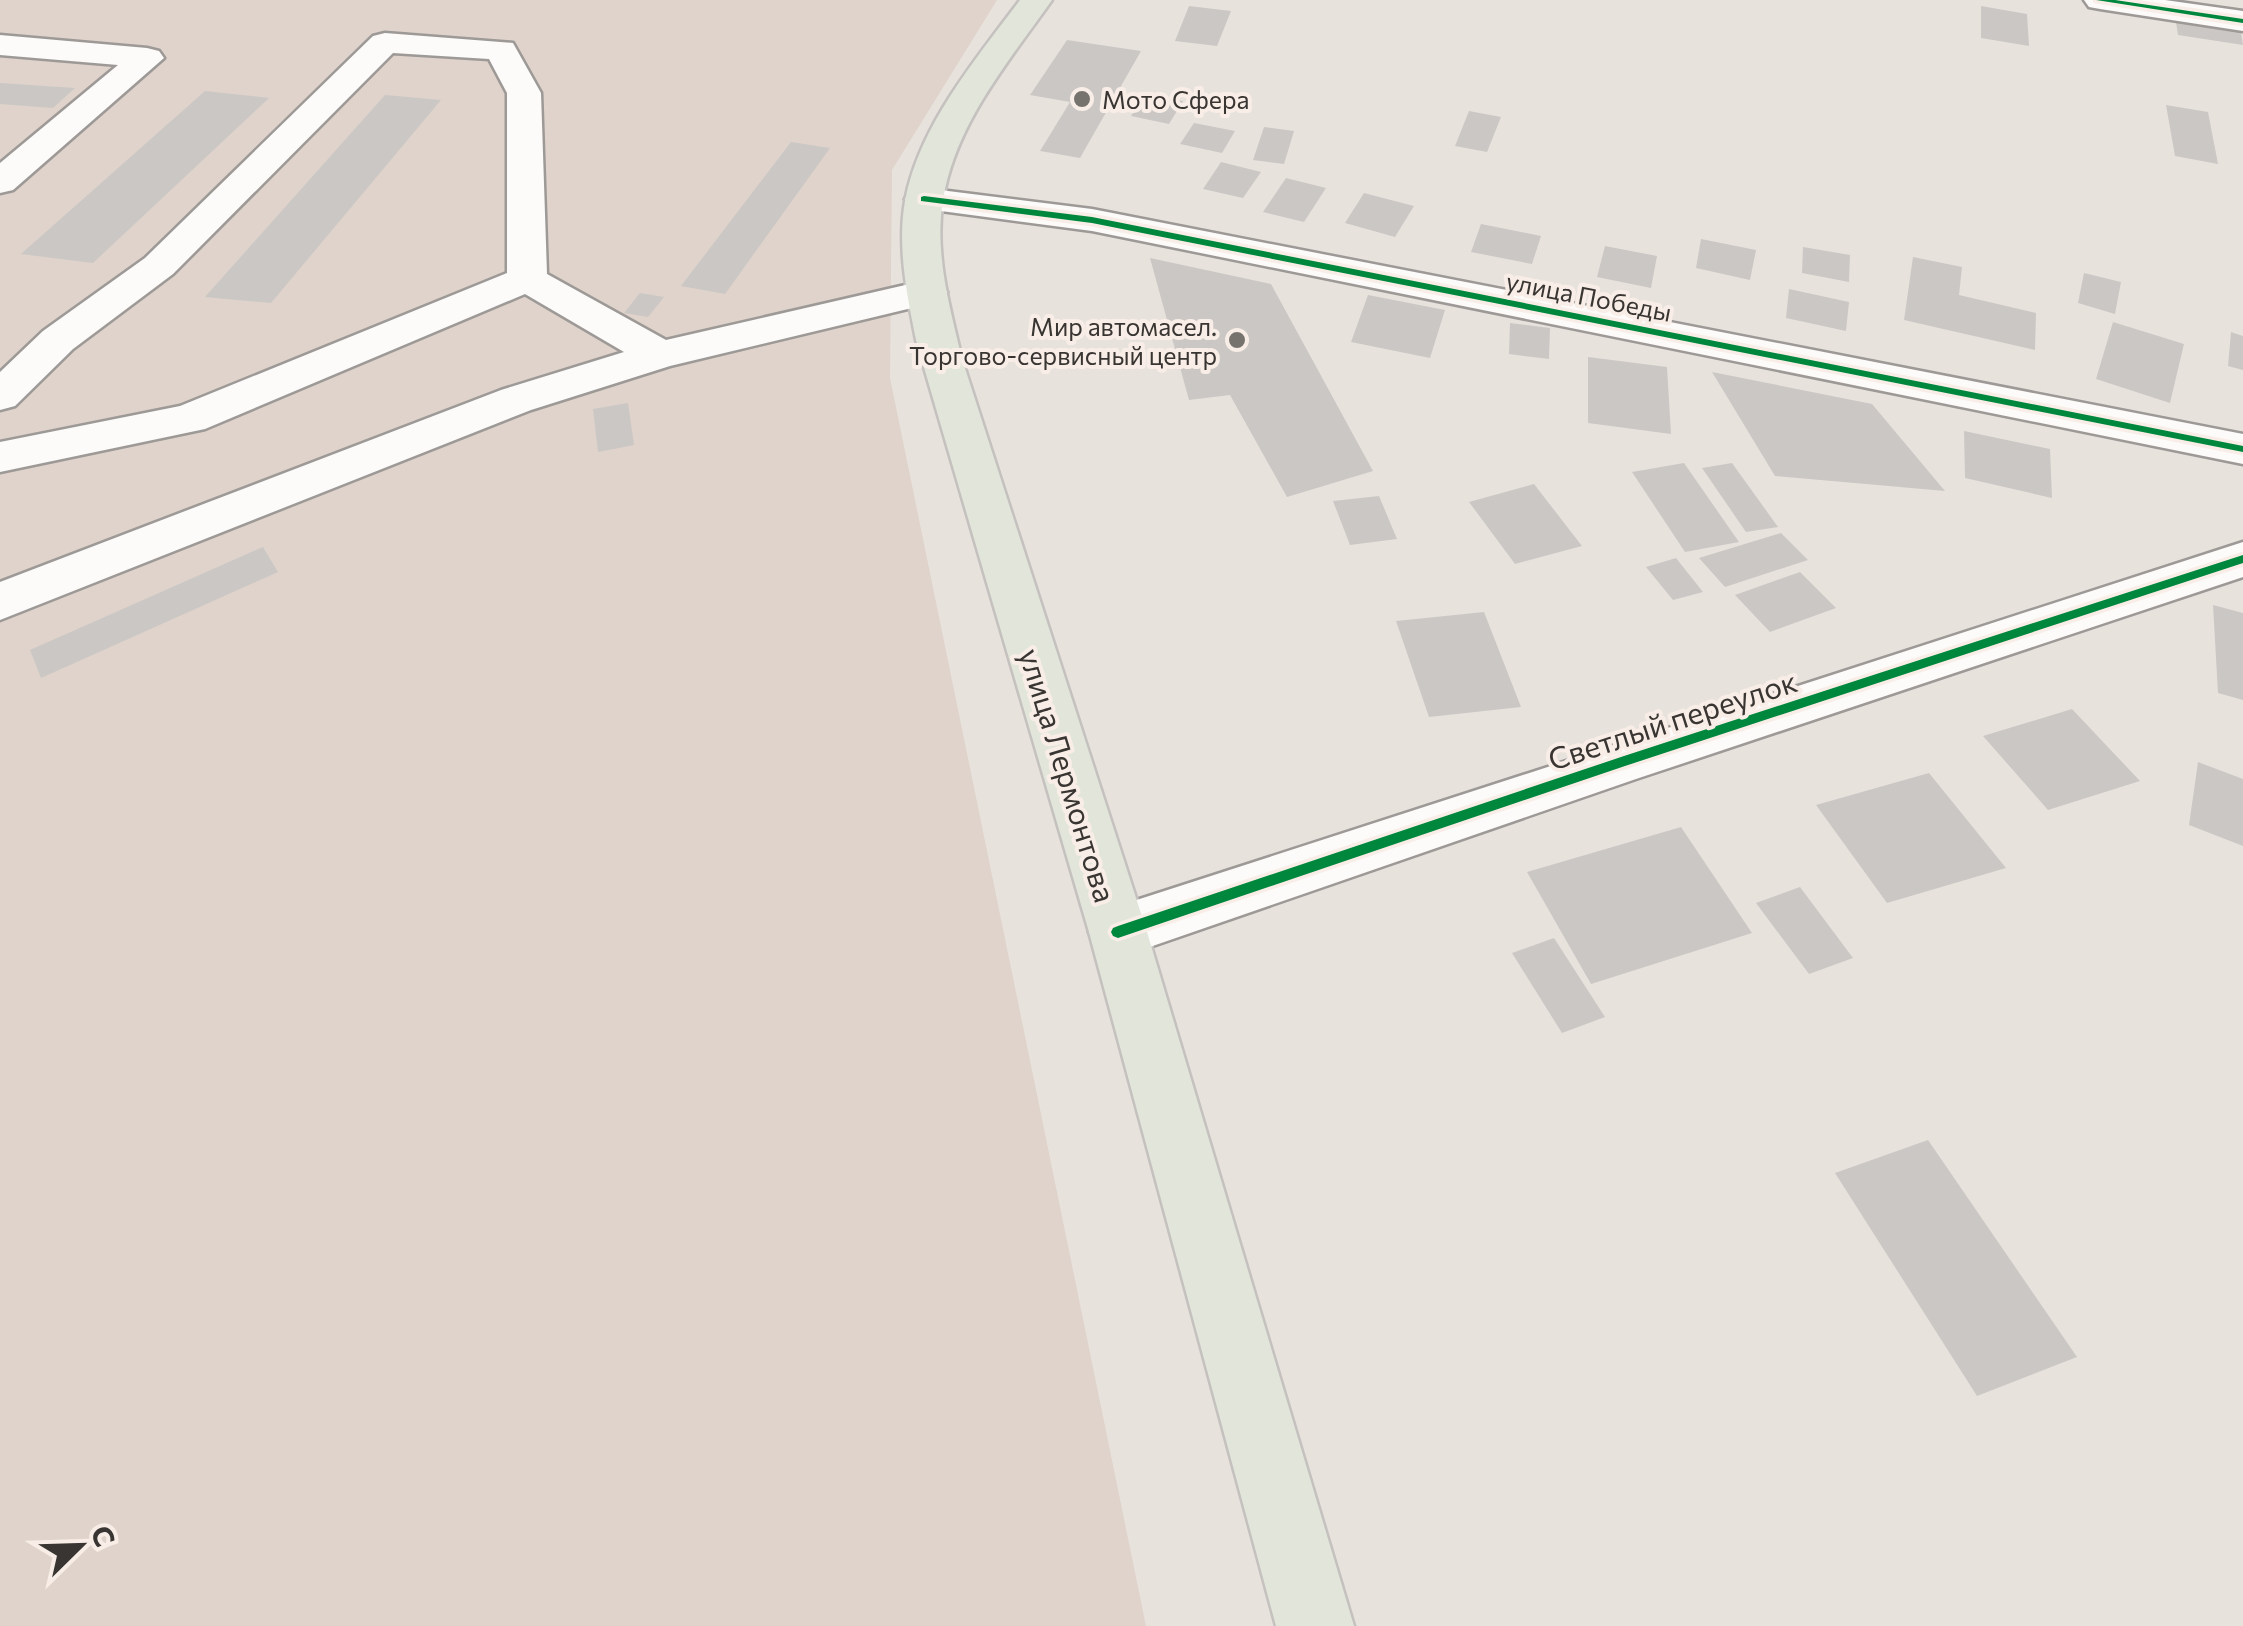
<svg xmlns="http://www.w3.org/2000/svg" width="2243" height="1626" viewBox="0 0 2243 1626" font-family="Commissioner,sans-serif">
  <rect width="100%" height="100%" fill="#e8e2dd"/>
  <path fill="#dfd3cb" d="M 0,0 L 997,0 L 892,170 L 890,378 L 1146,1626 L 0,1626 Z"/>
  <path fill="#cbc7c4" d="M 1189,6 L 1231,11 L 1217,46 L 1175,41 Z
    M 1981,6 L 2027,14 L 2029,46 L 1981,38 Z
    M 2175,16 L 2240,26 L 2243,45 L 2178,35 Z
    M 1067,40 L 1141,51 L 1080,158 L 1040,151 L 1070,102 L 1030,95 Z
    M 0,83 L 75,88 L 53,108 L 0,104 Z
    M 205,91 L 269,98 L 93,263 L 21,254 Z
    M 1145,94 L 1183,101 L 1169,124 L 1131,116 Z
    M 385,95 L 441,100 L 271,303 L 205,297 Z
    M 2166,105 L 2208,112 L 2218,164 L 2175,156 Z
    M 1469,111 L 1501,117 L 1487,152 L 1455,146 Z
    M 1194,123 L 1235,131 L 1222,153 L 1180,144 Z
    M 1264,127 L 1294,131 L 1284,164 L 1253,160 Z
    M 791,142 L 830,148 L 725,294 L 681,286 Z
    M 1221,162 L 1261,172 L 1243,198 L 1203,189 Z
    M 1286,178 L 1326,188 L 1304,222 L 1263,212 Z
    M 1364,193 L 1414,206 L 1395,237 L 1345,223 Z
    M 1481,224 L 1541,236 L 1532,264 L 1471,252 Z
    M 1701,239 L 1756,250 L 1750,280 L 1696,268 Z
    M 1605,246 L 1657,256 L 1651,288 L 1597,277 Z
    M 1803,247 L 1850,255 L 1849,282 L 1802,273 Z
    M 1913,257 L 1962,267 L 1959,295 L 2036,313 L 2035,350 L 1904,320 Z
    M 1150,258 L 1271,284 L 1373,471 L 1287,497 L 1230,395 L 1189,400 Z
    M 2084,273 L 2121,282 L 2115,314 L 2078,303 Z
    M 1789,289 L 1849,302 L 1846,331 L 1786,318 Z
    M 640,293 L 664,297 L 648,317 L 624,313 Z
    M 1368,295 L 1445,310 L 1430,358 L 1351,342 Z
    M 2113,322 L 2184,344 L 2170,403 L 2096,379 Z
    M 1510,323 L 1550,328 L 1549,359 L 1509,354 Z
    M 2231,332 L 2243,336 L 2243,370 L 2228,366 Z
    M 1588,357 L 1667,367 L 1671,434 L 1588,423 Z
    M 1712,372 L 1872,404 L 1945,491 L 1775,476 Z
    M 628,403 L 634,445 L 598,452 L 593,409 Z
    M 1964,431 L 2050,449 L 2052,498 L 1965,478 Z
    M 1684,463 L 1739,542 L 1685,552 L 1632,472 Z
    M 1732,463 L 1778,527 L 1746,532 L 1702,468 Z
    M 1534,484 L 1582,546 L 1515,564 L 1469,502 Z
    M 1379,496 L 1397,539 L 1350,545 L 1333,501 Z
    M 1781,533 L 1808,560 L 1725,587 L 1699,558 Z
    M 263,547 L 278,572 L 41,678 L 30,650 Z
    M 1676,558 L 1703,592 L 1673,600 L 1646,567 Z
    M 1800,572 L 1836,608 L 1770,632 L 1735,595 Z
    M 2213,605 L 2243,613 L 2243,700 L 2218,693 Z
    M 1484,612 L 1521,707 L 1429,717 L 1396,621 Z
    M 2072,709 L 2140,781 L 2048,810 L 1983,736 Z
    M 2198,762 L 2243,779 L 2243,846 L 2189,825 Z
    M 1929,773 L 2006,868 L 1887,903 L 1816,805 Z
    M 1681,827 L 1752,933 L 1591,984 L 1527,872 Z
    M 1800,887 L 1853,958 L 1809,974 L 1756,903 Z
    M 1554,938 L 1605,1017 L 1562,1033 L 1512,953 Z
    M 1928,1140 L 2077,1357 L 1977,1396 L 1835,1173 Z"/>
  <g fill="none" stroke-linecap="round" stroke-linejoin="round">
    <g stroke="#9d9996" stroke-width="5">
      <path id="minor" d="M 2084,0 L 2165,0 L 2243,11 L 2243,31 L 2100,9 L 2089,7 Z
        M 385,33 L 513,43 L 541,93 L 547,274 L 666,340 L 927,280 L 941,283 L 947,292 L 941,301 L 670,366 L 531,410 L 0,620 L 0,582 L 501,390 L 624,352 L 525,294 L 205,429 L 0,472 L 0,442 L 180,406 L 507,273 L 507,93 L 489,59 L 393,53 L 173,274 L 73,349 L 15,406 L 0,410 L 0,372 L 43,331 L 145,258 L 373,36 Z
        M 0,35 L 147,48 L 159,51 L 164,58 L 13,190 L 0,193 L 0,163 L 118,65 L 0,55 Z
        M 924,188 L 1092,209 L 2243,434 L 2243,464 L 1092,231 L 911,207 L 905,199 L 911,191 Z
        M 2243,542 L 2243,577 L 1636,779 L 1118,958 L 1097,950 L 1089,932 L 1097,914 L 1118,906 Z"/>
    </g>
    <g stroke="#c4c1bf" stroke-width="5">
      <path id="major" d="M 1020,0 L 1052,0 C 1009,61 955,124 943,200 C 934,253 950,308 962,359 L 1147,932 L 1354,1626 L 1276,1626 L 1089,932 L 916,340 C 907,295 897,247 905,201 C 919,126 975,60 1020,0 Z"/>
    </g>
    <use href="#minor" fill="#fcfbfa" fill-rule="evenodd"/>
    <use href="#major" fill="#e1e5da" fill-rule="evenodd"/>
    <g stroke="#f9eee7" stroke-width="7">
      <path id="cycleway" d="M 2096,0 L 2115,0 L 2243,19 L 2243,23 Z
        M 924,196 L 1092,217 L 2243,446 L 2243,452 L 1092,223 L 921,201 L 921,197 Z
        M 2243,555 L 2243,563 L 1625,766 L 1118,938 L 1113,936 L 1111,932 L 1113,928 L 1118,926 L 1624,756 Z"/>
    </g>
    <use href="#cycleway" fill="#00873e" fill-rule="evenodd"/>
  </g>
  <g fill="#76726e" stroke="#f9eee7" stroke-width="4">
    <circle cx="1082" cy="99" r="10"/>
    <circle cx="1237" cy="340" r="10"/>
  </g>
  <g text-anchor="middle" dominant-baseline="central" stroke-width="8" stroke-linejoin="round" paint-order="stroke">
    <g font-size="25" fill="#393532" stroke="#f9eee7" text-anchor="start">
      <text x="1102" y="99">Мото Сфера</text>
      <text x="1217" y="326" text-anchor="end">Мир автомасел.<tspan x="1217" dy="29">Торгово-сервисный центр</tspan></text>
    </g>
    <g font-size="25" fill="#393532" stroke="#f9eee7">
      <text transform="translate(1589 296) rotate(11)">улица Победы</text>
    </g>
    <g font-size="30" fill="#393532" stroke="#f9eee7">
      <text transform="translate(1672 719) rotate(-18)">Светлый переулок</text>
      <text transform="translate(1069 775) rotate(73)">улица Лермонтова</text>
    </g>
  </g>
  <g transform="translate(80 1546) rotate(67)" stroke="#f9eee7" stroke-width="8" paint-order="stroke">
  <path d="M0-8L18 38L0 25L-18 38Z" fill="#393532"/>
  <text y="-15" font-size="28" font-weight="bold" text-anchor="middle" fill="#393532">С</text>
  </g>
</svg>
